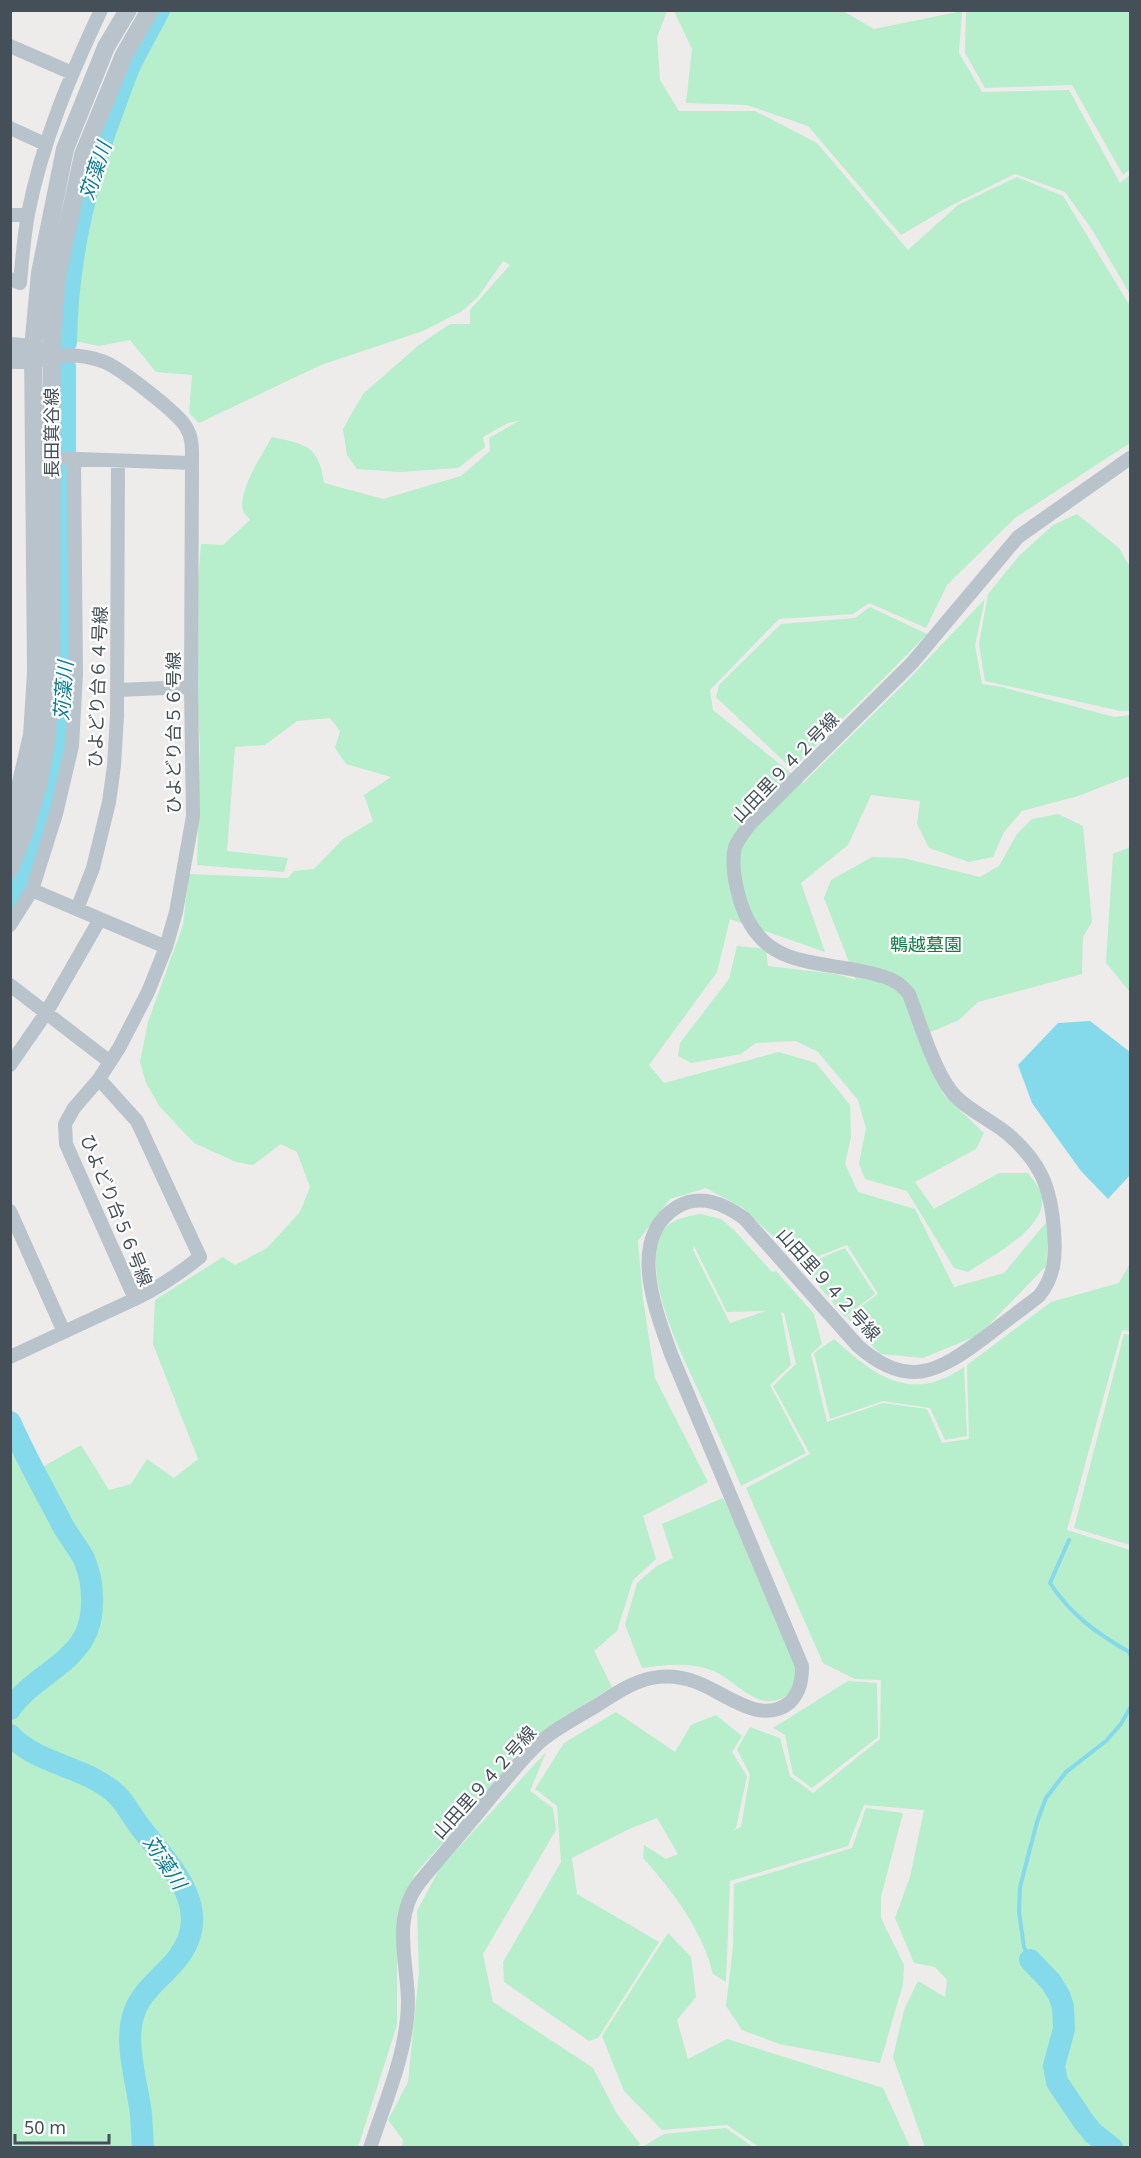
<svg xmlns="http://www.w3.org/2000/svg" width="1141" height="2158" viewBox="0 0 1141 2158" font-family="'Noto Sans','Noto Sans JP',sans-serif">
  <rect width="100%" height="100%" fill="#eeebeb"/>
  <path fill="#b7eecb" fill-rule="evenodd" d="M 151,11 L 667,11 L 657,37 L 660,80 L 679,111 L 755,111 L 817,143 L 908,250 L 958,205 L 1017,177 L 1063,196 L 1130,306 L 1130,443 L 1015,518 L 947,585 L 926,628 L 869,603 L 853,614 L 779,619 L 710,690 L 713,710 L 803,783 L 905,683 L 985,599 L 975,645 L 982,684 L 1002,687 L 1114,717 L 1130,715 L 1130,776 L 1078,796 L 1022,811 L 1004,832 L 993,857 L 969,862 L 929,848 L 917,824 L 920,801 L 871,795 L 848,845 L 801,883 L 825,952 L 730,919 L 717,972 L 649,1065 L 664,1083 L 779,1052 L 816,1063 L 850,1105 L 851,1137 L 845,1164 L 858,1192 L 915,1209 L 954,1287 L 1004,1273 L 1049,1219 L 1046,1266 L 979,1335 L 923,1358 L 880,1354 L 847,1317 L 878,1294 L 847,1245 L 801,1263 L 743,1208 L 706,1188 L 670,1199 L 638,1241 L 643,1299 L 655,1378 L 708,1482 L 643,1516 L 656,1559 L 633,1580 L 617,1631 L 594,1651 L 612,1687 L 542,1731 L 415,1874 L 397,1916 L 397,2025 L 358,2147 L 11,2147 L 10,1410 L 41,1468 L 81,1445 L 109,1490 L 131,1484 L 147,1459 L 174,1478 L 198,1459 L 153,1344 L 155,1300 L 223,1257 L 235,1265 L 267,1248 L 300,1212 L 310,1187 L 297,1152 L 281,1144 L 253,1165 L 236,1162 L 194,1143 L 160,1107 L 146,1083 L 140,1062 L 148,1022 L 183,925 L 189,874 L 288,878 L 294,871 L 314,869 L 343,839 L 373,821 L 364,795 L 391,777 L 346,764 L 335,748 L 340,731 L 330,718 L 297,721 L 265,745 L 235,747 L 227,851 L 288,858 L 284,872 L 197,865 L 200,748 L 194,632 L 201,544 L 223,545 L 250,520 C 248,517 246,515 244,513 C 235,495 263,453 272,437 C 306,444 319,446 324,483 L 383,499 L 461,476 L 490,451 L 489,438 L 519,421 L 508,423 L 483,437 L 485,447 L 458,468 L 400,472 L 357,469 L 347,455 L 343,429 L 363,394 L 419,345 L 450,324 L 470,324 L 470,310 L 510,265 L 503,261 L 478,297 L 462,311 L 423,331 L 321,365 L 199,423 L 189,413 L 192,375 L 156,372 L 130,340 L 99,346 L 70,340 L 67,275 L 110,108 Z
    M 674,11 L 843,11 L 874,29 L 962,11 L 959,53 L 982,92 L 1069,90 L 1120,183 L 1130,175 L 1130,294 L 1091,228 L 1065,192 L 1015,174 L 952,205 L 901,235 L 808,126 L 747,105 L 686,103 L 692,49 Z
    M 966,11 L 1130,11 L 1130,169 L 1123,175 L 1072,85 L 985,88 L 965,53 Z
    M 1077,514 L 1119,548 L 1130,567 L 1130,711 L 1121,711 L 985,681 L 979,644 L 988,594 L 1019,556 L 1053,525 Z
    M 870,607 L 927,634 L 887,675 L 792,769 L 716,697 L 719,685 L 781,624 L 855,618 Z
    M 1058,814 L 1083,826 L 1092,922 L 1083,937 L 1082,974 L 978,1002 L 959,1020 L 919,1037 L 944,1095 L 984,1133 L 976,1149 L 915,1182 L 934,1209 L 999,1173 L 1028,1173 C 1032,1179 1039,1186 1041,1193 C 1052,1226 990,1257 968,1272 L 954,1268 L 907,1191 L 865,1179 L 859,1164 L 866,1128 L 858,1100 L 818,1052 L 796,1041 L 756,1043 L 741,1054 L 691,1063 L 678,1056 L 680,1043 L 729,979 L 737,946 L 766,949 L 768,966 L 836,974 L 856,980 L 824,898 L 831,880 L 872,857 L 903,858 L 980,877 L 999,866 L 1017,834 L 1032,819 Z
    M 1130,847 L 1130,992 L 1106,963 L 1113,854 Z
    M 701,1214 L 721,1219 L 735,1231 L 772,1272 L 776,1271 L 814,1314 L 822,1344 L 811,1354 L 827,1422 L 883,1403 L 927,1409 L 942,1443 L 969,1439 L 967,1365 L 1051,1302 L 1119,1283 L 1130,1263 L 1130,1331 L 1122,1330 L 1067,1530 L 1130,1550 L 1130,2147 L 925,2147 L 893,2057 L 904,2010 L 918,1981 L 945,1997 L 947,1980 L 935,1967 L 914,1963 L 895,1918 L 910,1877 L 924,1810 L 864,1805 L 848,1846 L 730,1881 L 726,1982 L 713,1974 C 703,1931 672,1890 643,1858 L 644,1845 L 666,1859 L 678,1854 L 657,1818 L 629,1829 L 572,1858 L 577,1894 L 659,1942 L 598,2038 L 589,2041 L 504,1982 L 503,1962 L 561,1862 L 557,1806 L 535,1789 L 564,1743 L 616,1712 L 675,1752 L 691,1725 L 716,1715 L 742,1736 L 732,1752 L 747,1776 L 736,1828 L 732,1831 L 741,1827 L 750,1775 L 737,1749 L 750,1727 L 780,1738 L 790,1776 L 813,1793 L 880,1739 L 881,1680 L 855,1679 L 823,1663 L 746,1488 L 810,1454 L 773,1386 L 796,1364 L 784,1313 L 781,1312 L 791,1365 L 770,1385 L 806,1453 L 741,1486 C 728,1455 714,1425 700,1394 C 682,1355 649,1290 657,1246 C 661,1222 680,1217 701,1214 ZM 694,1246 L 727,1312 L 766,1311 L 730,1323 L 693,1250 Z
    M 845,1248 L 875,1294 L 845,1317 L 802,1266 Z
    M 1124,1334 L 1130,1335 L 1130,1545 L 1074,1528 Z
    M 834,1339 C 875,1376 911,1404 964,1367 L 967,1436 L 945,1440 L 930,1408 L 883,1401 L 830,1419 L 814,1353 Z
    M 723,1498 L 797,1653 C 799,1669 801,1685 787,1695 C 759,1716 736,1679 711,1670 C 689,1662 665,1665 642,1668 L 625,1625 L 637,1583 L 657,1566 L 673,1558 L 662,1524 Z
    M 848,1681 L 877,1683 L 878,1737 L 812,1788 L 793,1774 L 785,1735 L 773,1728 Z
    M 546,1752 L 530,1791 L 553,1808 L 556,1830 L 483,1954 L 493,2002 L 593,2068 L 617,2114 L 640,2144 L 636,2148 L 402,2147 L 403,2140 L 388,2120 L 408,2082 L 419,1972 L 417,1911 L 440,1868 Z
    M 866,1808 L 903,1813 L 881,1897 L 881,1918 L 904,1965 L 903,1984 L 880,2063 L 779,2044 L 742,2030 L 726,2006 L 733,1947 L 734,1884 L 852,1848 Z
    M 668,1933 L 691,1957 L 696,1997 L 677,2020 L 688,2059 L 727,2039 L 883,2088 L 910,2147 L 759,2147 L 727,2125 L 662,2130 L 624,2091 L 602,2036 Z
    M 726,2128 L 753,2147 L 642,2147 L 664,2134 Z"/>
  <path fill="#84d9eb" d="M 1090,1021 L 1130,1052 L 1130,1175 L 1108,1199 L 1081,1171 L 1032,1103 L 1018,1065 L 1058,1023 Z"/>
  <g fill="none" stroke-linecap="round" stroke-linejoin="round">
    <path stroke="#84d9eb" stroke-width="4" d="M 1069,1540 L 1050,1583 C 1072,1616 1095,1632 1129,1652 L 1130,1655
      M 1030,1960 L 1024,1947 L 1019,1912 L 1020,1887 L 1037,1822 L 1046,1798 L 1066,1772 L 1106,1741 L 1121,1724 L 1130,1708"/>
    <path stroke="#84d9eb" stroke-width="22" d="M 66,342 C 67,263 85,184 113,110 C 119,94 124,78 131,63 C 140,45 150,28 159,10
      M 65,455 L 65,367
      M 10,906 L 31,857 L 52,800 L 59,741 L 66,687 L 65,469
      M 10,1422 C 25,1456 43,1488 60,1520 C 66,1534 77,1545 84,1559 C 94,1582 96,1617 83,1639 C 65,1668 29,1681 10,1709
      M 10,1735 C 39,1766 87,1766 117,1795 C 127,1805 132,1817 141,1828 C 171,1867 216,1910 177,1959 C 162,1978 140,1991 133,2016 C 125,2043 136,2080 140,2107 C 142,2120 142,2134 143,2148
      M 1030,1960 L 1051,1982 L 1059,1995 L 1063,2007 L 1064,2029 L 1054,2066 L 1057,2082 L 1084,2122 L 1093,2133 L 1112,2148"/>
    <path stroke="#b9c3cb" stroke-width="14" d="M 10,46 L 72,73
      M 10,128 L 45,144
      M 10,215 L 28,215
      M 10,279 L 20,283 C 22,260 24,236 28,214 C 42,142 70,76 101,10
      M 52,357 C 69,354 85,355 102,361 C 118,366 178,413 186,427 C 193,438 192,451 192,463
      M 117,690 L 191,687
      M 32,890 L 166,947
      M 77,909 L 93,868 L 109,802 L 114,766 L 117,716 L 118,461
      M 10,925 L 32,890 L 56,814 L 72,746 L 76,675 L 74,460
      M 10,985 L 110,1062
      M 10,1065 L 46,1013 L 100,919
      M 99,1079 L 137,1121 L 200,1257 C 179,1274 158,1288 135,1299
      M 10,1211 L 64,1332
      M 10,1357 L 135,1299 L 66,1144 L 65,1124 L 74,1108 L 99,1079 L 119,1048 L 148,992 L 166,947 L 176,912 L 193,816 L 191,687 L 192,463 L 51,458
      M 370,2148 C 386,2099 408,2051 408,2000 C 407,1960 392,1918 419,1883 C 444,1853 470,1823 495,1792 C 510,1775 524,1756 541,1741 C 558,1727 580,1716 599,1704 C 615,1694 632,1682 652,1678 C 667,1675 682,1677 696,1682 C 724,1692 760,1726 789,1703 C 800,1693 802,1680 802,1666 L 671,1354 C 656,1311 626,1238 677,1207 C 701,1193 724,1204 744,1218 L 858,1346 C 908,1390 938,1372 984,1338 C 1002,1324 1021,1310 1039,1296 C 1055,1276 1056,1256 1054,1231 C 1051,1189 1042,1164 1009,1135 C 993,1121 962,1107 951,1091 C 933,1067 920,1023 909,994 C 898,980 887,977 870,973 C 812,959 759,969 739,897 C 735,882 731,863 735,847 C 738,840 745,831 750,824 L 912,663 L 1018,537 L 1130,458"/>
    <path stroke="#b9c3cb" stroke-width="18" d="M 10,346 L 33,348 L 44,353
      M 10,360 L 33,360 L 44,358
      M 10,830 L 32,735 L 36,673 L 33,348 L 40,273 L 65,149 L 106,47 L 128,10
      M 10,869 L 23,836 L 39,782 L 47,735 L 51,671 L 52,335 L 57,277 L 83,155 L 124,55 L 150,10"/>
  </g>
  <g text-anchor="middle" dominant-baseline="central" stroke-width="4.5" stroke-linejoin="round" paint-order="stroke">
    <g font-size="18" fill="#444f58" stroke="#fff">
      <text transform="translate(51 433) rotate(-90)">長田箕谷線</text>
      <text transform="translate(97 687) rotate(-88)">ひよどり台６４号線</text>
      <text transform="translate(173 733) rotate(-90)">ひよどり台５６号線</text>
      <text transform="translate(785 767) rotate(-46)">山田里９４２号線</text>
      <text transform="translate(117 1210) rotate(68)">ひよどり台５６号線</text>
      <text transform="translate(829 1284) rotate(48)">山田里９４２号線</text>
      <text transform="translate(484 1782) rotate(-48)">山田里９４２号線</text>
    </g>
    <g font-size="18" fill="#167944" stroke="#fff">
      <text x="926" y="944">鵯越墓園</text>
    </g>
    <g font-size="20" font-style="italic" fill="#0c7d95" stroke="#fff">
      <text transform="translate(95 171) rotate(-72)">苅藻川</text>
      <text transform="translate(63 691) rotate(-86)">苅藻川</text>
      <text transform="translate(165 1862) rotate(56)">苅藻川</text>
    </g>
  </g>
  <rect width="1141" height="2158" fill="none" stroke="#444f58" stroke-width="24"/>
  <path d="M15 2134v9h94v-9" fill="none" stroke="#444f58" stroke-width="3"/>
  <text x="24" y="2134" font-size="18" fill="#444f58" stroke="#ffffff" stroke-width="4.5" paint-order="stroke">50 m</text>
</svg>
